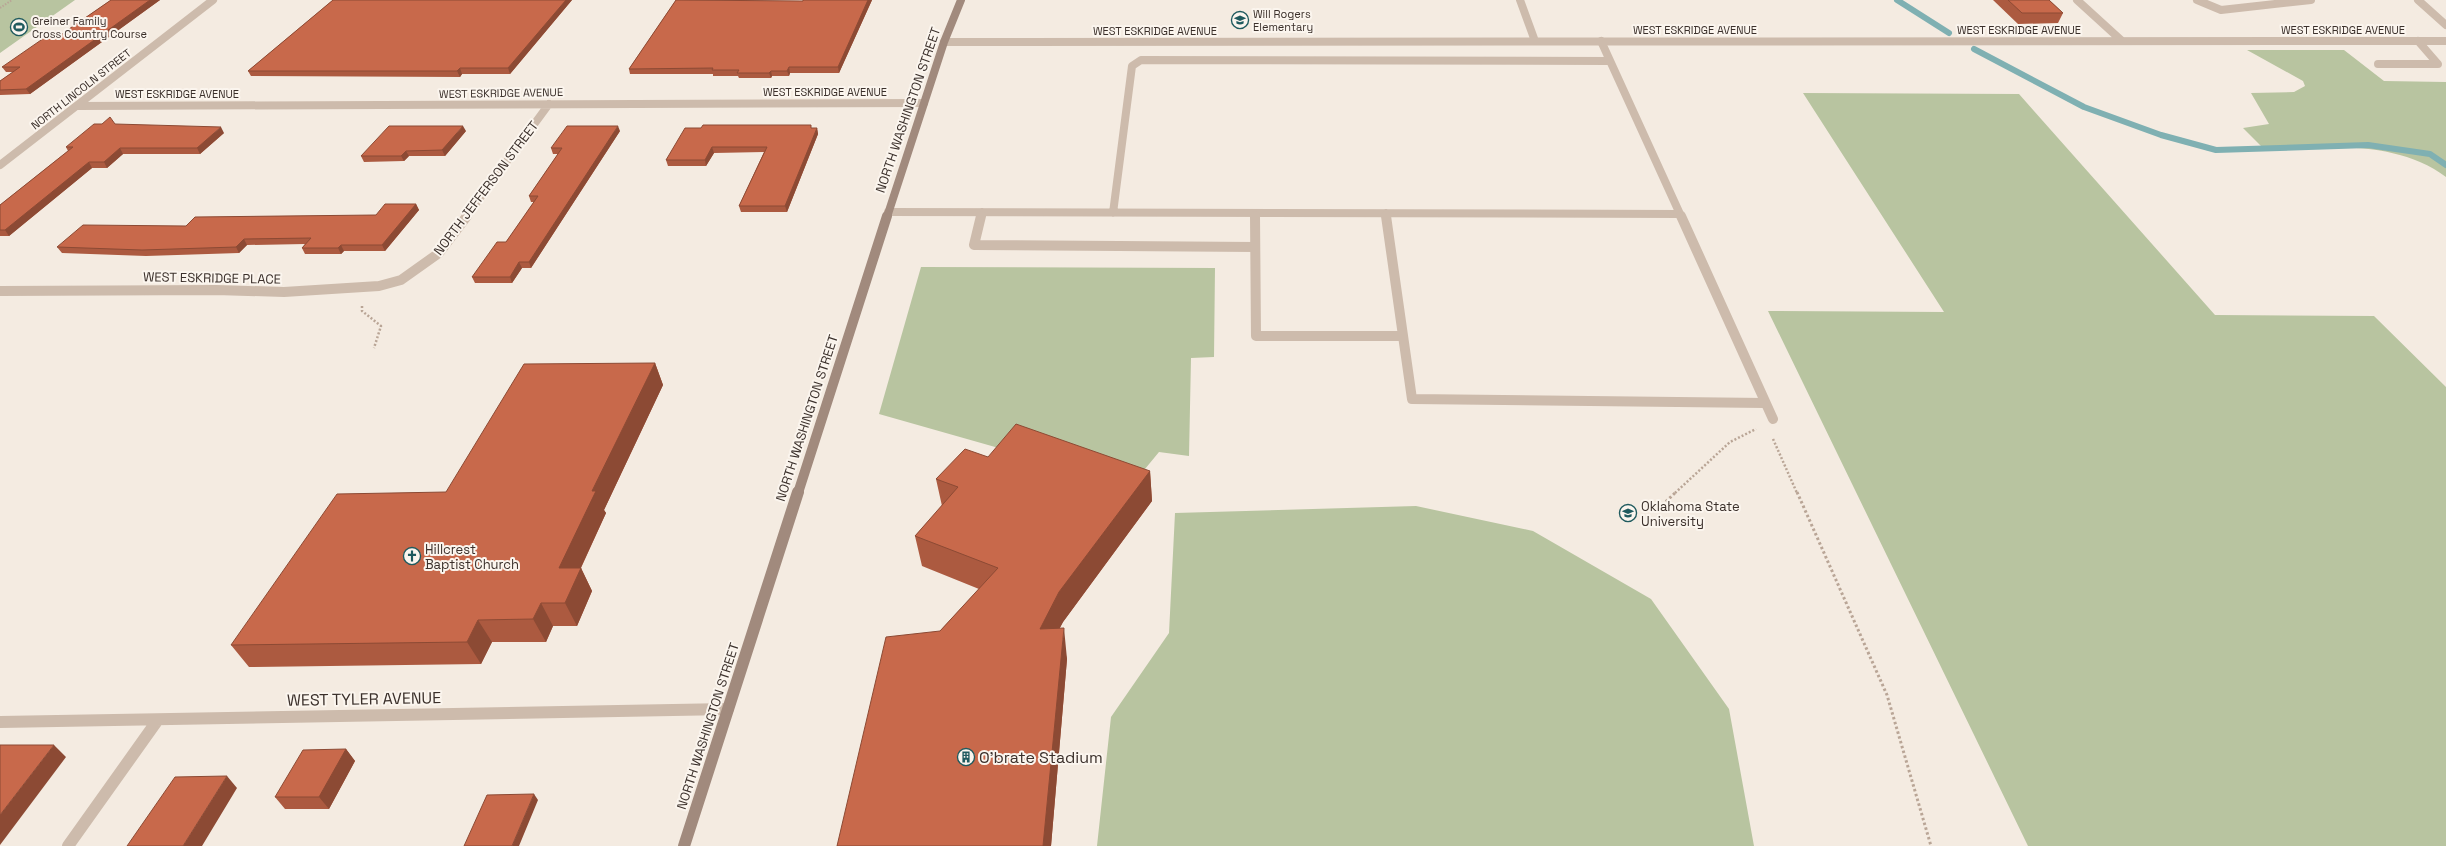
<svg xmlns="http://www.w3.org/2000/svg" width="2446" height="846" viewBox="0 0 2446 846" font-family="'Space Grotesk',sans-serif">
  <rect width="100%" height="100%" fill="#f4ebe1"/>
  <path fill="#b8c4a0" d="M 0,0 L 75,0 L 0,53 Z
    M 2247,50 L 2344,50 L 2384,81 L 2446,82 L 2446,177 C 2398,141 2331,146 2275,150 L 2261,146 L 2243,128 L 2269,124 L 2251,93 L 2294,92 L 2305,86 L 2303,81 Z
    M 1803,93 L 2019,94 L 2215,315 L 2374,316 L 2446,387 L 2446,846 L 2028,846 L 1768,311 L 1944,312 Z
    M 921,267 L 1215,268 L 1214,357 L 1191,358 L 1189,456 L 1159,452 L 1126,492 L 1020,454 L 879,414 Z
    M 1416,506 L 1533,531 L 1651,599 L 1729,709 L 1754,846 L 1097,846 L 1111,717 L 1169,633 L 1175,513 Z"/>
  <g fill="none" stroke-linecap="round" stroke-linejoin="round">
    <path stroke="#7fb0b2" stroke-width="6" d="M 1897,0 L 1949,33
      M 1974,49 L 2084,107 L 2161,135 L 2216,150 L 2368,145 L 2430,154 L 2446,165"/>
    <path stroke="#b9a596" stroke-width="2" stroke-dasharray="1.5 1.5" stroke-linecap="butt" d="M 0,8 L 12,0"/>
    <path stroke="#b9a596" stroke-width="2.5" stroke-dasharray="2 2" stroke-linecap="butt" d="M 362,306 L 362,311 L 381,326 L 374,348
      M 1773,439 L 1797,493
      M 1675,493 L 1730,442 L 1756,429"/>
    <path stroke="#b9a596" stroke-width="3" stroke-dasharray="2.5 2.5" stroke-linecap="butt" d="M 1797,492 L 1887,695 L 1931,846
      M 1655,512 L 1676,492"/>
    <path stroke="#cdbbac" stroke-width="8" d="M 2197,0 L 2221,10 L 2311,0
      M 2418,0 L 2446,25
      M 2378,64 L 2438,64 L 2418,41
      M 888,212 L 1680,214 L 1601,41
      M 1113,213 L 1132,66 L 1141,60 L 1610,61
      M 1255,213 L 1255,217
      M 1386,213 L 1387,217
      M 1680,214 L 1681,217
      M 981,217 L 982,212"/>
    <path stroke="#cdbbac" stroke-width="10" d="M 981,216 L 974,245 L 1255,247
      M 1255,216 L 1256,336 L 1403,336
      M 1386,216 L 1412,399 L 1765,403
      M 1681,216 L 1773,419"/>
    <path stroke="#cdbbac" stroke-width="8" d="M 1520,0 L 1535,41
      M 2077,0 L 2122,41
      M 944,42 L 2446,41
      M 78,106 L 924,103
      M 0,165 L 213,0
      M 466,217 L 549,104"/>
    <path stroke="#cdbbac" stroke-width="10" d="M 0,291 L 216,290 L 284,292 L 379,286 L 401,280 L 439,253 L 467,216"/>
    <path stroke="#cdbbac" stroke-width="12" d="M 0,722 L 728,709
      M 68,846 L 157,721"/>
    <path stroke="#a18a7d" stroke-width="8" d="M 887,217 L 944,42 L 961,0"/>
    <path stroke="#a18a7d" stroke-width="10" d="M 798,493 L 887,216"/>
    <path stroke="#a18a7d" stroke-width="12" d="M 684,846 L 798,492"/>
  </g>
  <path fill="#ac5a40" d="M 111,0 L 160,0 L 30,94 L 0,95 L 0,81 L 13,72 L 6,72 L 2,67 L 56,38 Z
    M 333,0 L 572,0 L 510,74 L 462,74 L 460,77 L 251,76 L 248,71 Z
    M 676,0 L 803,1 L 872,0 L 839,73 L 790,73 L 789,76 L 772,76 L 771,78 L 739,78 L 738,76 L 713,76 L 713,74 L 630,74 L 629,69 Z
    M 1993,0 L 2049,0 L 2063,13 L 2058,23 L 2018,24 Z
    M 701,128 L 817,128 L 818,134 L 787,212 L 741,212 L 739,206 L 764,152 L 714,153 L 706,166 L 668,166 L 666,160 Z
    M 466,131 L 445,156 L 409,156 L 404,161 L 364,162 L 361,156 Z
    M 620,131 L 531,268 L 522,268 L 512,283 L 475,283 L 472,277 L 506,242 L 534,202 L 531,202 L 529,196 L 558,154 L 553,154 L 551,148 Z
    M 224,133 L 200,154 L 123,154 L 107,168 L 92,168 L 9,236 L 0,236 L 0,205 L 68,151 L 66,147 Z
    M 416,204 L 419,210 L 385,251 L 344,251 L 341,254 L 305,254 L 302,248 L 305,244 L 247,245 L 239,253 L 146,256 L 62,253 L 57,247 L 186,226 L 376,215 Z
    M 655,363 L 663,385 L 604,510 L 606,513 L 581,568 L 592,591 L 577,626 L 553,626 L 546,642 L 492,642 L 481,664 L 249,667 L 231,645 L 446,492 Z
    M 988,457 L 1150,471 L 1152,501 L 1063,622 L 1059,629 L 1067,659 L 1051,846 L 837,846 L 940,631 L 979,589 L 922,566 L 915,536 L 942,506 L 936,479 Z
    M 346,749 L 355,761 L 329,809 L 285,809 L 275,797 Z"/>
  <path fill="#8c4a34" d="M 150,0 L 160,0 L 30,94 L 26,89 Z
    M 566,0 L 572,0 L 510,74 L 508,68 Z
    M 868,0 L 872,0 L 839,73 L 838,67 Z
    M 789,67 L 790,73 L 789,76 L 787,71 Z
    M 460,68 L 462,74 L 460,77 L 457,71 Z
    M 771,71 L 772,76 L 771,78 L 769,73 Z
    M 463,126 L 466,131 L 445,156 L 442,150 Z
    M 618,126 L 620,131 L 531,268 L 529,262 Z
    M 221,127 L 224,133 L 200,154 L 197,148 Z
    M 817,128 L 818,134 L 787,212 L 785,206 Z
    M 712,147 L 714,153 L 706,166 L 705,160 Z
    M 120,148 L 123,154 L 107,168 L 104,162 Z
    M 406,151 L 409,156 L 404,161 L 401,156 Z
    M 89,162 L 92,168 L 9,236 L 5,230 Z
    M 416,204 L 419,210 L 385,251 L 382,245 Z
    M 244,239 L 247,245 L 239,253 L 236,247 Z
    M 341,245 L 344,251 L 341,254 L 338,248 Z
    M 519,262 L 522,268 L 512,283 L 510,277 Z
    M 655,363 L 663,385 L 604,510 L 606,513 L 570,591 L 559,568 L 592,491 Z
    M 1150,471 L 1152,501 L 1063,622 L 1044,659 L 1040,629 L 1059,592 Z
    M 581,568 L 592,591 L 577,626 L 565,603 Z
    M 541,603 L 553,626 L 546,642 L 533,619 Z
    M 478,620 L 492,642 L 481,664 L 467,642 Z
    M 1064,628 L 1067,659 L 1051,846 L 1043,846 Z
    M 54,745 L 66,757 L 0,845 L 0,815 Z
    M 346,749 L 355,761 L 329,809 L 319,797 Z
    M 227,776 L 237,788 L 202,846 L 183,846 Z
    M 534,794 L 538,800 L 519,846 L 512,846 Z"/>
  <path fill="#c8694b" stroke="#8c4a34" d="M 111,0 L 150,0 L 26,89 L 0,90 L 0,81 L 20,67 L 2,67 L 44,38 L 56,38 Z
    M 333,0 L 566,0 L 508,68 L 460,68 L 457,71 L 248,71 Z
    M 676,0 L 803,1 L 803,0 L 868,0 L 838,67 L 789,67 L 787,71 L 771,71 L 769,73 L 737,73 L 739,70 L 712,70 L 713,68 L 629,69 Z
    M 2008,0 L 2049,0 L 2063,13 L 2022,13 Z
    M 110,117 L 115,124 L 221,127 L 197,148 L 120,148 L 104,162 L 89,162 L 5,230 L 0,230 L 0,205 L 73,147 L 66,147 L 94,124 L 102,124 Z
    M 703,125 L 811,125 L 811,128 L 817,128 L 785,206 L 739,206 L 767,147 L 712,147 L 705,160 L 666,160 L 685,128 L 701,128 Z
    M 389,126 L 463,126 L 442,150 L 406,151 L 401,156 L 361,156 Z
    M 567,126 L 618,126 L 529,262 L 519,262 L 510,277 L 472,277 L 497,242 L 506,242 L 538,196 L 529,196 L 562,148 L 551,148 Z
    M 385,204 L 416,204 L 382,245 L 341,245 L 338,248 L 302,248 L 311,238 L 244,239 L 236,247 L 142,250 L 57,247 L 83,225 L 186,226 L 195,217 L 376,215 Z
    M 655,363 L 592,491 L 596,491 L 559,568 L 581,568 L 565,603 L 541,603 L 533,619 L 478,620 L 467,642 L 231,645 L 337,494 L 446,492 L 524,364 Z
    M 1016,424 L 1150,471 L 1059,592 L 1040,629 L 1064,628 L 1043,846 L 837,846 L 886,637 L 940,631 L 998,568 L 915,536 L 958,487 L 936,479 L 965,449 L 988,457 Z
    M 0,745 L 54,745 L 0,815 Z
    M 346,749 L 319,797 L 275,797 L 303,750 Z
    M 227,776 L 183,846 L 127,846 L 175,777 Z
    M 534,794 L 512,846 L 464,846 L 487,795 Z"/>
  <defs>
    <g id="school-ring" transform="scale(0.9)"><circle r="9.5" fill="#fbf5ee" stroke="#1f5a5e" stroke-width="1.5"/><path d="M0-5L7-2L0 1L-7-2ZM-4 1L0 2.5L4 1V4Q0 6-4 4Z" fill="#1f5a5e"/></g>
    <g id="stadium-ring" transform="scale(0.9)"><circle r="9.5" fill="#fbf5ee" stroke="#1f5a5e" stroke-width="1.5"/><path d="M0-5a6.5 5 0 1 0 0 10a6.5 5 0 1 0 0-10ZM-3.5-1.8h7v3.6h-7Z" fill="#1f5a5e"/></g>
    <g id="university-ring" transform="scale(0.9)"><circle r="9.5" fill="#fbf5ee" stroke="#1f5a5e" stroke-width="1.5"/><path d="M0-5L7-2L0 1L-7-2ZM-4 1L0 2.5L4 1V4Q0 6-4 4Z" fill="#1f5a5e"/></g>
    <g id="church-ring" transform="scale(0.9)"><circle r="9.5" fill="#fbf5ee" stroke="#1f5a5e" stroke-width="1.5"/><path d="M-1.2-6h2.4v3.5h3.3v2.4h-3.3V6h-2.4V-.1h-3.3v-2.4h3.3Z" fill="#1f5a5e"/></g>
    <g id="building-ring" transform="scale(0.9)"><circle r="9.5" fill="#fbf5ee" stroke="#1f5a5e" stroke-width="1.5"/><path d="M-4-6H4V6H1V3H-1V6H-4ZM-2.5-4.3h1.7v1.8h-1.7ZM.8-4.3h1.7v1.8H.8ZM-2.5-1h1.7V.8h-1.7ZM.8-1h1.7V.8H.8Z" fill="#1f5a5e"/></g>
  </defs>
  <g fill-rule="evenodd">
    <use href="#school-ring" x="1240" y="20"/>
    <use href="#stadium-ring" x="19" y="27"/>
    <use href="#university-ring" x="1628" y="513"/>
    <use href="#church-ring" x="412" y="556"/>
    <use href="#building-ring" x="966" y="757"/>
  </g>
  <g text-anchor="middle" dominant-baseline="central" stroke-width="4" stroke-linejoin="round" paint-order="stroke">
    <g font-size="11" fill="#3b302b" stroke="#fbf5ee" text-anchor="start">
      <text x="1253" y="14">Will Rogers<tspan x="1253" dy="13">Elementary</tspan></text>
      <text x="32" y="21">Greiner Family<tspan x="32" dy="13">Cross Country Course</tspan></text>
    </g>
    <g font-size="11" fill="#3b302b" stroke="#fbf5ee">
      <text x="1695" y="30">WEST ESKRIDGE AVENUE</text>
      <text x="2019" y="30">WEST ESKRIDGE AVENUE</text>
      <text x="2343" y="30">WEST ESKRIDGE AVENUE</text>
      <text x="1155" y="31">WEST ESKRIDGE AVENUE</text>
      <text transform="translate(81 89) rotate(-38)">NORTH LINCOLN STREET</text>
      <text x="825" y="92">WEST ESKRIDGE AVENUE</text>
      <text transform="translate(501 93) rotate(-1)">WEST ESKRIDGE AVENUE</text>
      <text x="177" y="94">WEST ESKRIDGE AVENUE</text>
    </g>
    <g font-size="13" fill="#3b302b" stroke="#fbf5ee">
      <text transform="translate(908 110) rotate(-71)">NORTH WASHINGTON STREET</text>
      <text transform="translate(486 188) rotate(-53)">NORTH JEFFERSON STREET</text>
      <text transform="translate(212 278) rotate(1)">WEST ESKRIDGE PLACE</text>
      <text transform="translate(807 418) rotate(-72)">NORTH WASHINGTON STREET</text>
      <text transform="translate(708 726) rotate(-72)">NORTH WASHINGTON STREET</text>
    </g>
    <g font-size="13" fill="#3b302b" stroke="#fbf5ee" text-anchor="start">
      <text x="1641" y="506">Oklahoma State<tspan x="1641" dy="15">University</tspan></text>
      <text x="425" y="549">Hillcrest<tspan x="425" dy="15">Baptist Church</tspan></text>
    </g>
    <g font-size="16" fill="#3b302b" stroke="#fbf5ee">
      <text transform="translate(364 699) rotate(-1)">WEST TYLER AVENUE</text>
    </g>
    <g font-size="16" fill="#3b302b" stroke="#fbf5ee" text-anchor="start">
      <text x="979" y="757">O'brate Stadium</text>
    </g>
  </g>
</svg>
